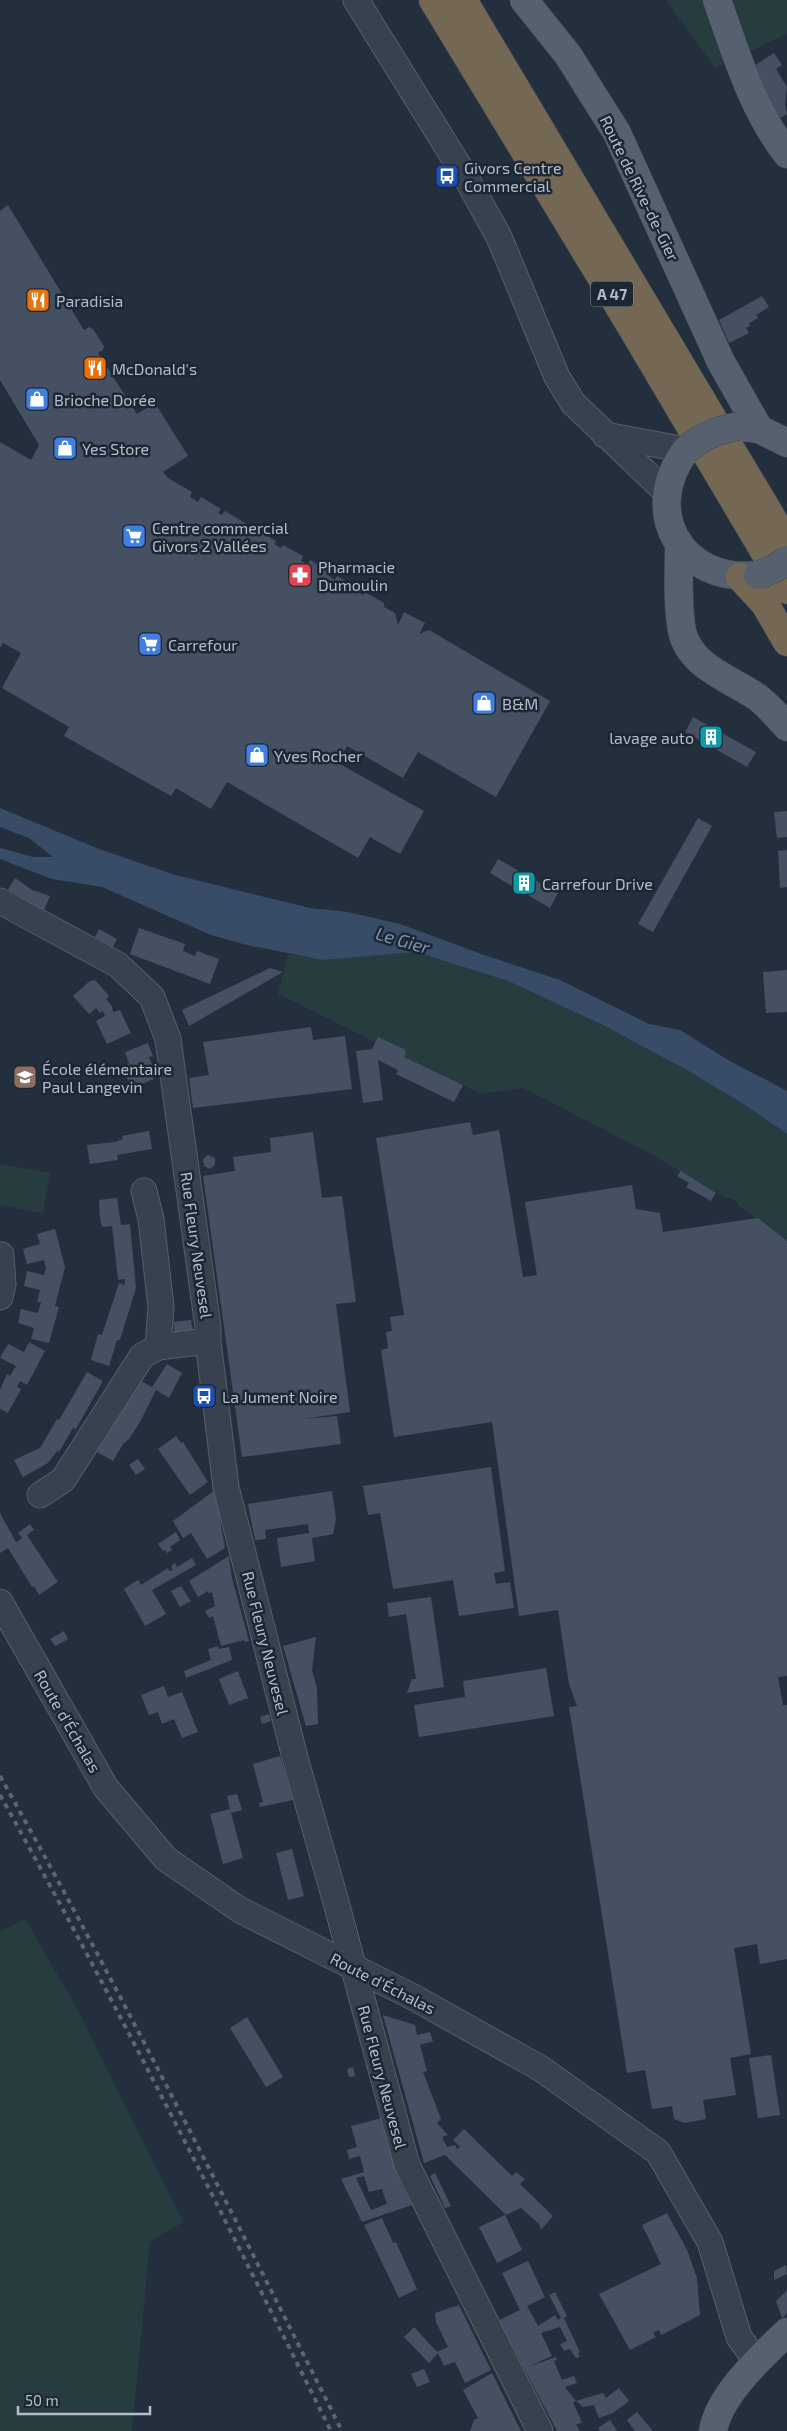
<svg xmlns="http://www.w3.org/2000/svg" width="787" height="2431" viewBox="0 0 787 2431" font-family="'Exo 2',sans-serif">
  <rect width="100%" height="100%" fill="#242f3e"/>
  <path fill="#263c3f" d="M 666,0 L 787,0 L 787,34 L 715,68 Z
    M 416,952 L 508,981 L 603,1025 L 685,1069 L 745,1105 L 787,1134 L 787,1241 L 738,1205 L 738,1202 L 730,1198 L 727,1199 L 653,1155 L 523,1088 L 482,1094 L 404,1057 L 406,1053 L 378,1037 L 375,1042 L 278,994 L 288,954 L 322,960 Z
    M 0,1164 L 50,1173 L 43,1213 L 0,1205 Z
    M 25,1919 L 77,2008 L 183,2222 L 150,2242 L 132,2431 L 0,2431 L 0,1931 Z"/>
  <path fill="#394c67" d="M 0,808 L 99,849 L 175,875 L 310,908 L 348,912 L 400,924 L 484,955 L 560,980 L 649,1024 L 680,1030 L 728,1060 L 787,1091 L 787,1134 L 745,1105 L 685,1069 L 603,1025 L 508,981 L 416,952 L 322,960 L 243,944 L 211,935 L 102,887 L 52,879 L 0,859 L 0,848 L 33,857 L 53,857 L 29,838 L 0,827 Z"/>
  <path fill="#455162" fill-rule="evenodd" d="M 774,53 L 782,65 L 776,69 L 787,87 L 785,104 L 787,114 L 778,119 L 754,66 Z
    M 8,205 L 84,330 L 89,327 L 93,329 L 104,346 L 103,350 L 98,353 L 137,414 L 155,403 L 188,456 L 163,472 L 168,478 L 192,492 L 190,497 L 198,502 L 201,497 L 221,509 L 218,513 L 222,515 L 225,511 L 247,524 L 245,529 L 251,531 L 253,528 L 276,541 L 274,544 L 281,548 L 283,545 L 303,556 L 301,561 L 308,564 L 310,560 L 331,572 L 329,576 L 335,580 L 337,576 L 357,587 L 355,591 L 363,595 L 365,592 L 384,603 L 384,607 L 395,613 L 398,625 L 404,612 L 425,623 L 419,634 L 429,630 L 550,701 L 496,797 L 418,752 L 403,778 L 347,746 L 338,763 L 424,811 L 400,854 L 370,837 L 358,858 L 227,782 L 211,809 L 176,788 L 171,796 L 64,736 L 69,727 L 2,688 L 21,653 L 3,643 L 0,648 L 0,442 L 31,460 L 39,445 L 0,380 L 0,211 Z
    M 762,296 L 769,307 L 756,315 L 758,318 L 749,323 L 750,326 L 746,328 L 749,333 L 729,343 L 719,320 Z
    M 693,717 L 756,752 L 747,767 L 685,732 Z
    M 787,811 L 787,837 L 777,838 L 774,812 Z
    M 698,818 L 712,826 L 653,932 L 638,924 Z
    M 787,850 L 787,887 L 780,888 L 778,851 Z
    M 498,859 L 558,893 L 550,908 L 490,873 Z
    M 15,878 L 32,890 L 50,896 L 44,910 L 8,890 Z
    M 139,928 L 185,944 L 183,951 L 195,956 L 197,951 L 219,959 L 210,984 L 130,954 Z
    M 99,929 L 117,939 L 113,947 L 95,937 Z
    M 270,968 L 283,972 L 189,1026 L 182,1010 Z
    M 787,970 L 787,1012 L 766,1013 L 763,972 Z
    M 95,980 L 109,996 L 106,999 L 112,1006 L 113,1012 L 120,1010 L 131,1033 L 107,1044 L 96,1021 L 105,1016 L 103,1011 L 100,1013 L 96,1008 L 89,1014 L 73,996 L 90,981 Z
    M 311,1027 L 313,1040 L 345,1036 L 352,1089 L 193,1108 L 189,1078 L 209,1075 L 203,1042 Z
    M 378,1037 L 404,1049 L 406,1053 L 404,1057 L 463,1085 L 454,1102 L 396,1074 L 398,1070 L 378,1060 L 383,1100 L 363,1103 L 356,1051 L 372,1049 Z
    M 148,1043 L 153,1056 L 149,1057 L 153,1067 L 150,1068 L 154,1079 L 131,1088 L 125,1072 L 127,1071 L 125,1066 L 129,1064 L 125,1052 Z
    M 470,1122 L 473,1135 L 499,1130 L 523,1277 L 537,1275 L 525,1202 L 632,1185 L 636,1209 L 660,1213 L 663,1232 L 758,1218 L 787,1241 L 787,1676 L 778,1677 L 783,1705 L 787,1705 L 787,1959 L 760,1964 L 757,1944 L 734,1948 L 751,2054 L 730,2058 L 736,2095 L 703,2100 L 706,2119 L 685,2123 L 674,2119 L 672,2106 L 652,2109 L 645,2070 L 627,2073 L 569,1707 L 577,1706 L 569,1684 L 558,1610 L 519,1616 L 492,1422 L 394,1437 L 381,1350 L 388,1348 L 386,1332 L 392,1331 L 390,1317 L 404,1315 L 376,1138 Z
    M 149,1131 L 152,1149 L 117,1155 L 118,1160 L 90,1164 L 87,1145 L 115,1142 L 123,1139 L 122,1136 Z
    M 313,1132 L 322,1198 L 342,1196 L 356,1302 L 336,1304 L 350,1412 L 303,1419 L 337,1416 L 341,1444 L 242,1457 L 203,1176 L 235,1171 L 233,1157 L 271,1152 L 270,1138 Z
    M 208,1155 L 215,1158 L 215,1165 L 210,1169 L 204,1166 L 203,1159 Z
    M 681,1171 L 716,1193 L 711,1201 L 686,1187 L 689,1183 L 677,1176 Z
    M 117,1198 L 121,1225 L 130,1224 L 136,1288 L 120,1340 L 117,1340 L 109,1366 L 91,1360 L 98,1334 L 102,1335 L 119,1283 L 125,1285 L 125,1279 L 118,1280 L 112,1226 L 102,1227 L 100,1219 L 99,1200 Z
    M 55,1229 L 65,1267 L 55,1306 L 59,1307 L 49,1343 L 31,1339 L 34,1328 L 18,1323 L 21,1309 L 38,1313 L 41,1302 L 37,1302 L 40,1290 L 24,1286 L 27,1271 L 44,1275 L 46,1268 L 44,1260 L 27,1264 L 23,1249 L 40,1244 L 37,1234 Z
    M 191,1320 L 193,1331 L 175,1334 L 173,1322 Z
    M 29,1342 L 45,1351 L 27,1385 L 20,1381 L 17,1387 L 21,1389 L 8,1413 L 0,1409 L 0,1390 L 7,1374 L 10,1376 L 16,1366 L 0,1358 L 8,1344 L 24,1352 Z
    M 167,1364 L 182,1373 L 169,1398 L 156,1390 L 140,1422 L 129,1439 L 123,1444 L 113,1461 L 97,1452 L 141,1381 L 152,1387 Z
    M 87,1372 L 103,1381 L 76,1429 L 73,1428 L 59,1452 L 57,1451 L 48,1463 L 23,1477 L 14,1460 L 40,1448 L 57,1419 L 59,1420 Z
    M 176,1436 L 181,1443 L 183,1442 L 208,1482 L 190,1495 L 158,1449 Z
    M 138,1459 L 145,1469 L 136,1475 L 129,1465 Z
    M 491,1467 L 505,1571 L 494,1573 L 496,1584 L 510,1582 L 514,1608 L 459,1616 L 453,1580 L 393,1589 L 380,1513 L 368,1515 L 363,1486 Z
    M 215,1490 L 225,1548 L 207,1559 L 191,1533 L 183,1538 L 173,1521 Z
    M 332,1491 L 336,1519 L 333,1534 L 312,1538 L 315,1561 L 281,1567 L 277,1538 L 309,1533 L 308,1524 L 265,1530 L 266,1539 L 255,1540 L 248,1504 Z
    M 0,1513 L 16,1542 L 22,1538 L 18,1533 L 30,1524 L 34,1530 L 27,1535 L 58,1582 L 39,1595 L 34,1586 L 32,1587 L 8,1548 L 0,1553 Z
    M 176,1532 L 180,1540 L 170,1547 L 172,1550 L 167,1553 L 165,1550 L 163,1551 L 158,1544 Z
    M 229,1556 L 232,1578 L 249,1641 L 245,1642 L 244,1640 L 221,1646 L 213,1616 L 209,1618 L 205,1611 L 215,1606 L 212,1592 L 209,1594 L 208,1591 L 198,1597 L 189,1581 Z
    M 192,1558 L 196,1565 L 152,1590 L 166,1614 L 145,1626 L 124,1589 L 138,1580 L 141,1585 L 168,1568 L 169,1571 L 173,1570 L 171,1566 L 175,1563 L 177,1567 Z
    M 181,1586 L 191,1601 L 180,1607 L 171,1591 Z
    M 431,1597 L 444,1687 L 407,1693 L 412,1679 L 416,1679 L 406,1614 L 389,1617 L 387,1603 Z
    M 64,1631 L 68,1639 L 55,1646 L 50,1639 Z
    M 316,1637 L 312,1670 L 317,1688 L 318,1724 L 306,1726 L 283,1646 Z
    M 218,1646 L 219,1649 L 229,1647 L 232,1660 L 186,1678 L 184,1671 L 211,1660 L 208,1649 Z
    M 546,1668 L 554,1716 L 419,1737 L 414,1705 L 465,1697 L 463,1681 Z
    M 238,1671 L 248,1698 L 229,1705 L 219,1679 Z
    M 164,1686 L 168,1697 L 182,1692 L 198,1732 L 182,1738 L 174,1719 L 162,1724 L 158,1712 L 149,1715 L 141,1695 Z
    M 269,1714 L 271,1721 L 262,1724 L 260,1717 Z
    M 280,1756 L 293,1800 L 260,1807 L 259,1803 L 263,1802 L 253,1764 Z
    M 237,1794 L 242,1810 L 231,1813 L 243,1858 L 223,1864 L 210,1814 L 230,1809 L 227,1796 Z
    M 292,1849 L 304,1896 L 288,1900 L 276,1853 Z
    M 383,2015 L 415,2025 L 417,2035 L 430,2032 L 433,2041 L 420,2045 L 427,2071 L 423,2072 L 441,2119 L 437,2123 L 448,2135 L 442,2137 L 447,2147 L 455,2145 L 457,2149 L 460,2147 L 453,2140 L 464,2129 L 512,2176 L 516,2172 L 525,2179 L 520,2184 L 553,2216 L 541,2230 L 539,2224 L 521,2208 L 506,2215 L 445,2155 L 424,2163 Z
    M 247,2017 L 283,2077 L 266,2087 L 230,2028 Z
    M 771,2055 L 780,2115 L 758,2118 L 749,2058 Z
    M 353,2067 L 355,2076 L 349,2077 L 347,2069 Z
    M 382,2118 L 401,2184 L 412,2205 L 362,2222 L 341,2179 L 364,2172 L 360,2156 L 349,2159 L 347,2150 L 357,2147 L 351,2126 ZM 364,2176 L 369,2192 L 382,2189 L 387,2204 L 371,2210 L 356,2178 Z
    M 435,2173 L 451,2206 L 445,2208 L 430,2176 Z
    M 667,2213 L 687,2250 L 697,2278 L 700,2315 L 661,2335 L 659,2330 L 653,2333 L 656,2337 L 630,2350 L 599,2294 L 661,2264 L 642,2225 Z
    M 505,2215 L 522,2250 L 497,2263 L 479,2227 Z
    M 382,2218 L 393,2243 L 396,2242 L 417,2289 L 399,2298 L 364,2225 Z
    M 528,2261 L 545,2297 L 527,2306 L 538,2326 L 555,2315 L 558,2320 L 561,2318 L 549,2295 L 555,2292 L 567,2316 L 564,2318 L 580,2352 L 578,2353 L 580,2357 L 576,2358 L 570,2349 L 564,2351 L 560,2344 L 567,2341 L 560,2327 L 541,2333 L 552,2356 L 527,2367 L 556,2357 L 557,2360 L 554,2361 L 562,2380 L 574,2376 L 577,2383 L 565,2387 L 576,2401 L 573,2402 L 582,2423 L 576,2424 L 580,2431 L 557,2431 L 499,2320 L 520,2310 L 502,2273 Z
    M 786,2265 L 787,2274 L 774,2280 L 774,2271 Z
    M 787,2290 L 787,2313 L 782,2318 L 776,2301 Z
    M 459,2305 L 491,2370 L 465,2383 L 455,2362 L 444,2366 L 438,2353 L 429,2363 L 404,2337 L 414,2327 L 437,2352 L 448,2347 L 436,2322 L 435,2313 Z
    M 424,2369 L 430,2382 L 417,2387 L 411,2374 Z
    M 492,2373 L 521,2431 L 470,2431 L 474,2420 L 478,2418 L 463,2390 Z
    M 619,2388 L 629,2401 L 613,2413 L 599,2418 L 594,2405 L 583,2407 L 576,2401 L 603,2393 L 606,2398 Z
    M 637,2412 L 653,2431 L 635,2431 L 627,2420 Z
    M 610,2420 L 617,2431 L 600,2431 L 598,2428 Z"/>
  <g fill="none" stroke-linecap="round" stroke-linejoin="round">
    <g stroke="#565f6c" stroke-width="27">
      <path id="minor" d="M 356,0 L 467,179 L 499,237 L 557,377 L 573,403 L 666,492
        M 605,435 L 686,450
        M 0,901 L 118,965 L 152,997 L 168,1039 L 208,1327 L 208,1341 L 226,1487 L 297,1765 L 334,1895 L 407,2165 L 540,2431
        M 144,1191 L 151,1219 L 161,1307 L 158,1347
        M 0,1297 L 3,1284 L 1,1255
        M 40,1495 L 63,1480 L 142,1356 L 158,1347 L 208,1341
        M 0,1602 L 106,1788 L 166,1859 L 240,1910 L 413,1997 L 540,2068 L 658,2152 L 710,2242 L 739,2337 L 757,2362"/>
    </g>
    <g stroke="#414a57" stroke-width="29">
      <path id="major" d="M 524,0 L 568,55 L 617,133 L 721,362 L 759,429
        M 717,0 C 736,53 752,109 787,154
        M 742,427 L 759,429 L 787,443
        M 686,450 C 640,511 681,584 758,575
        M 679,543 C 679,572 677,603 682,631 C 690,667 731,679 757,697 C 768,705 778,717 787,727
        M 713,2431 C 719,2395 761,2357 787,2332"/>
    </g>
    <g stroke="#434c59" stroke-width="29">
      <path id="highway" d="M 433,0 L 632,328 L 787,590
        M 463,0 L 787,543
        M 740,577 L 765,604 L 787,642"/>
    </g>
    <use href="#minor" stroke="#38414e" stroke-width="25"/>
    <use href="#major" stroke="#56606e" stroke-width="28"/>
    <use href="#highway" stroke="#746855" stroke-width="28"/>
    <path stroke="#5a6575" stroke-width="4" stroke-dasharray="5 5" stroke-linecap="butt" d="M 0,1776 C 121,1991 231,2211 342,2431
      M 0,1795 C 117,2004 224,2217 331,2431"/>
    <g stroke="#414a57" stroke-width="29" stroke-linecap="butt">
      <path id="major-bridge" d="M 686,450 C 703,436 717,430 739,426
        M 758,575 L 774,569 L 787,560"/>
    </g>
    <use href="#major-bridge" stroke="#56606e" stroke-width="28"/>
  </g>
  <defs>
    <g id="bus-square" transform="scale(1.25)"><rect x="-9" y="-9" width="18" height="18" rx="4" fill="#1a4fb4" stroke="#1d2633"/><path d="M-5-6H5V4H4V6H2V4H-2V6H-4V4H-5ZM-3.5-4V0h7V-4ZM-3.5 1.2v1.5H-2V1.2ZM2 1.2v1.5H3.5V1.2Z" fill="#fff"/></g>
    <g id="restaurant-square" transform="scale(1.25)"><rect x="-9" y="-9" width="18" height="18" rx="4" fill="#e8710a" stroke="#1d2633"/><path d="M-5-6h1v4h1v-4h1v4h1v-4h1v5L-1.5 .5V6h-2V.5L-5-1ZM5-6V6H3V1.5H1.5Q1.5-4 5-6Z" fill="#fff"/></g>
    <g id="shop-square" transform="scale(1.25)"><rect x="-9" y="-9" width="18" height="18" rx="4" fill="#3f7fe0" stroke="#1d2633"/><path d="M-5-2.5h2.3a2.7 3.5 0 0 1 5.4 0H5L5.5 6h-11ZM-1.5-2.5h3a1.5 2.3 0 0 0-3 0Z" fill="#fff"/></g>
    <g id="supermarket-square" transform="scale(1.25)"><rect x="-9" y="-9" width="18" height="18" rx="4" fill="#3f7fe0" stroke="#1d2633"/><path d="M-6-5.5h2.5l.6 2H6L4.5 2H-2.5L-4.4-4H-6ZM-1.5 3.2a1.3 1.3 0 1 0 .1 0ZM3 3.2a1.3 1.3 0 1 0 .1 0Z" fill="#fff"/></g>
    <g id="pharmacy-square" transform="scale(1.25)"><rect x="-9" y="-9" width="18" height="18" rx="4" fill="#e0444e" stroke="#1d2633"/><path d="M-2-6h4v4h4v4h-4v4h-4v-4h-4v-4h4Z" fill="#fff"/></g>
    <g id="building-square" transform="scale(1.25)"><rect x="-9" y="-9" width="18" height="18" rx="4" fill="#0f9aa8" stroke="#1d2633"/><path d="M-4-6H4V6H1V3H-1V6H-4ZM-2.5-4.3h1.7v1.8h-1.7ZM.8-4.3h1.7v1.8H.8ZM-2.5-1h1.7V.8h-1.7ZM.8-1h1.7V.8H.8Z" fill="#fff"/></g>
    <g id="school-square" transform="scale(1.25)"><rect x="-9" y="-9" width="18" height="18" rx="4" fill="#8d6e63" stroke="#1d2633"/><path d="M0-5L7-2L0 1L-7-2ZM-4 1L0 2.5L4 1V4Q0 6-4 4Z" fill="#fff"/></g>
  </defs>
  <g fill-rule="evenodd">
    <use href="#bus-square" x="447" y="176"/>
    <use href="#restaurant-square" x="38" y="300"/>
    <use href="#restaurant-square" x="95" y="368"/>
    <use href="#shop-square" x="37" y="399"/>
    <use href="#shop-square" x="65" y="448"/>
    <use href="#supermarket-square" x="134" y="536"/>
    <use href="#pharmacy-square" x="300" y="575"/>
    <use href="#supermarket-square" x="150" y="644"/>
    <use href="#shop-square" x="484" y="703"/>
    <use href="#building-square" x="711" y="737"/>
    <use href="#shop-square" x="257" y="755"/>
    <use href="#building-square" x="524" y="883"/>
    <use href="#school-square" x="25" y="1077"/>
    <use href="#bus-square" x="204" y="1396"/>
  </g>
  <g text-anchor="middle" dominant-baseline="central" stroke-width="5" stroke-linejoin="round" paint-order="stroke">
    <rect fill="#1d2633" stroke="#878f9c" stroke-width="1" x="591" y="281.5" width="42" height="25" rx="4"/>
    <g font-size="15" font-weight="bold" fill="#b4bcc9">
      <text x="612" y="294">A 47</text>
    </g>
    <g font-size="16" fill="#b4bcc9" stroke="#1d2633" text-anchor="start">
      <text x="464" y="167">Givors Centre<tspan x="464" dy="18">Commercial</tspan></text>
      <text x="56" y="300">Paradisia</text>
      <text x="112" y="368">McDonald's</text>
      <text x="54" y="399">Brioche Dorée</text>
      <text x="82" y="448">Yes Store</text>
      <text x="152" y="527">Centre commercial<tspan x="152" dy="18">Givors 2 Vallées</tspan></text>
      <text x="318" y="566">Pharmacie<tspan x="318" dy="18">Dumoulin</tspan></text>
      <text x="168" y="644">Carrefour</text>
      <text x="502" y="703">B&amp;M</text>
      <text x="694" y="737" text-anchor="end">lavage auto</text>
      <text x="274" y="755">Yves Rocher</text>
      <text x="542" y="883">Carrefour Drive</text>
      <text x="42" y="1068">École élémentaire<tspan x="42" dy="18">Paul Langevin</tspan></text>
      <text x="222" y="1396">La Jument Noire</text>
    </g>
    <g font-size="16" fill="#b4bcc9" stroke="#1d2633">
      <text transform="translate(640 188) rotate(64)">Route de Rive-de-Gier</text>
      <text transform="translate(197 1245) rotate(82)">Rue Fleury Neuvesel</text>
      <text transform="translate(266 1643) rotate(76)">Rue Fleury Neuvesel</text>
      <text transform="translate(68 1721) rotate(60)">Route d'Échalas</text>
      <text transform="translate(383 1983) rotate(27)">Route d'Échalas</text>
      <text transform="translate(383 2077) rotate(75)">Rue Fleury Neuvesel</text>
    </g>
    <g font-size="18" font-style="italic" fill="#7c92b1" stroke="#1d2633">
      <text transform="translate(403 940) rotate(16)">Le Gier</text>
    </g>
  </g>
  <path d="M18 2406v8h132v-8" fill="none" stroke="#b4bcc9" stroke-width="2.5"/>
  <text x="25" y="2406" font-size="15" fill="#b4bcc9" stroke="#1d2633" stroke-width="4" paint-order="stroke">50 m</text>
</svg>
